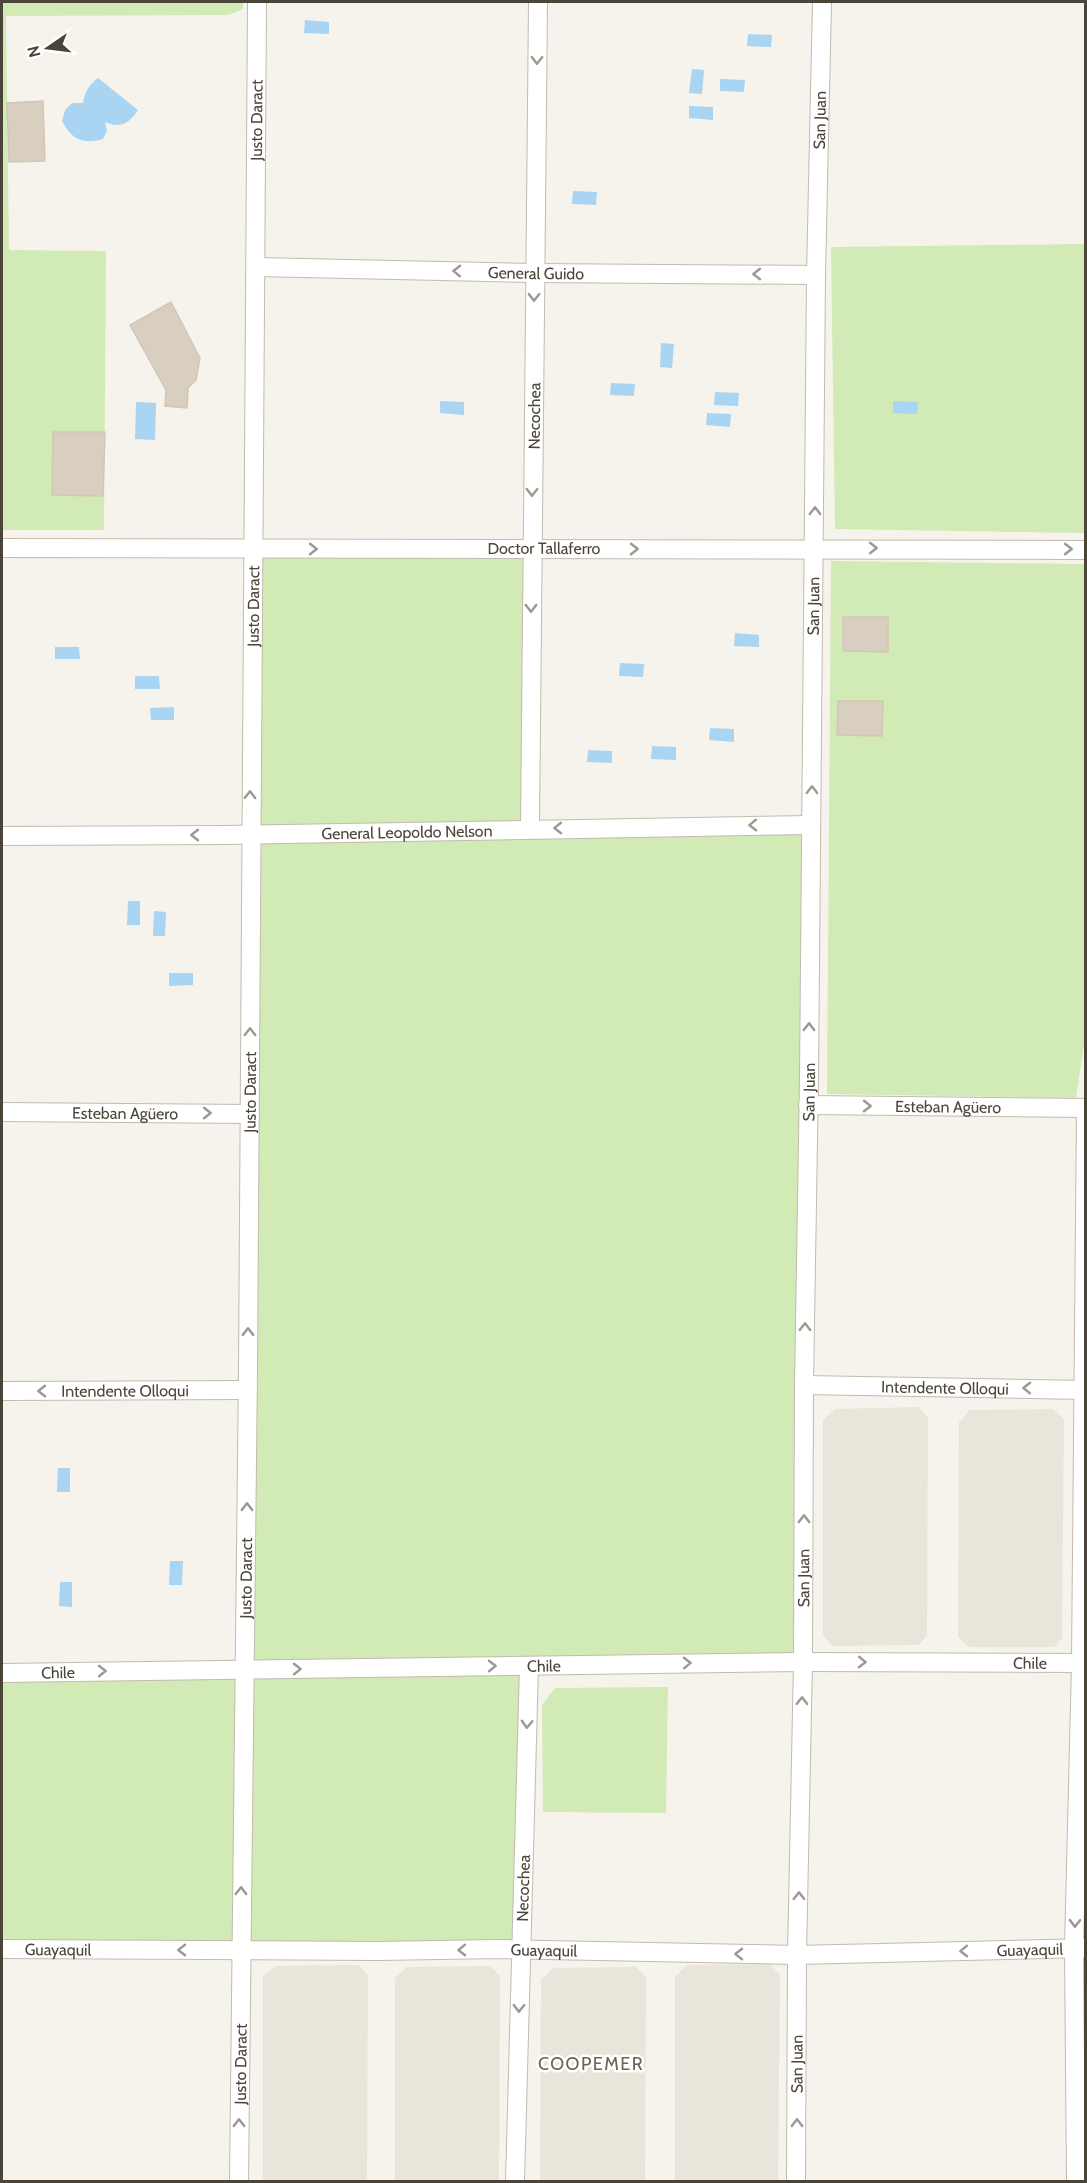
<svg xmlns="http://www.w3.org/2000/svg" width="1087" height="2183" viewBox="0 0 1087 2183" font-family="Cabin,sans-serif">
  <rect width="100%" height="100%" fill="#f6f3ec"/>
  <path fill="#eae5da" d="M 918,1407 L 928,1418 L 927,1636 L 918,1645 L 833,1646 L 823,1635 L 823,1420 L 835,1409 Z
    M 1053,1409 L 1064,1419 L 1062,1638 L 1054,1647 L 969,1647 L 958,1637 L 959,1422 L 970,1410 Z
    M 770,1964 L 780,1975 L 778,2181 L 675,2181 L 675,1977 L 687,1965 Z
    M 358,1965 L 368,1975 L 367,2181 L 263,2181 L 263,1977 L 275,1966 Z
    M 490,1966 L 500,1976 L 499,2181 L 395,2181 L 395,1978 L 407,1967 Z
    M 636,1967 L 646,1977 L 645,2181 L 540,2181 L 541,1980 L 553,1968 Z"/>
  <path fill="#d2eab5" d="M 2,2 L 243,2 L 243,9 L 228,15 L 6,16 L 9,250 L 106,251 L 104,530 L 2,530 Z
    M 1085,244 L 1085,533 L 835,529 L 831,247 Z
    M 254,549 L 532,549 L 530,828 L 811,825 L 803,1662 L 529,1666 L 521,1949 L 2,1949 L 2,1673 L 245,1670 Z
    M 831,561 L 1085,564 L 1086,1031 L 1076,1098 L 827,1094 Z
    M 668,1687 L 666,1813 L 543,1812 L 542,1705 L 555,1688 Z"/>
  <path fill="#a9d4f2" d="M 305,20 L 329,22 L 329,34 L 304,33 Z
    M 748,34 L 772,35 L 771,47 L 747,46 Z
    M 692,69 L 704,70 L 702,94 L 689,93 Z
    M 98,78 L 138,110 C 130,123 120,129 105,122 L 107,131 L 103,139 C 83,145 71,139 62,121 L 65,110 L 72,103 L 83,103 C 85,91 89,85 98,78 Z
    M 720,79 L 745,80 L 744,92 L 720,91 Z
    M 689,106 L 713,107 L 713,120 L 689,118 Z
    M 573,191 L 597,192 L 596,205 L 572,204 Z
    M 661,343 L 674,344 L 672,368 L 660,367 Z
    M 611,383 L 635,384 L 634,396 L 610,395 Z
    M 715,392 L 739,393 L 738,406 L 714,405 Z
    M 440,401 L 464,402 L 464,415 L 440,413 Z
    M 893,401 L 918,402 L 917,414 L 893,413 Z
    M 136,402 L 156,403 L 155,440 L 135,439 Z
    M 707,413 L 731,414 L 730,427 L 706,425 Z
    M 735,633 L 759,635 L 759,647 L 734,646 Z
    M 55,647 L 79,647 L 80,659 L 55,659 Z
    M 620,663 L 644,664 L 643,677 L 619,676 Z
    M 135,676 L 159,676 L 160,689 L 135,689 Z
    M 174,707 L 174,720 L 151,720 L 150,708 Z
    M 710,728 L 734,729 L 734,742 L 709,740 Z
    M 652,746 L 676,747 L 676,760 L 651,759 Z
    M 588,750 L 612,751 L 612,763 L 587,762 Z
    M 128,901 L 140,901 L 140,925 L 127,925 Z
    M 154,911 L 166,912 L 165,936 L 153,936 Z
    M 169,973 L 193,973 L 193,985 L 169,986 Z
    M 58,1468 L 70,1468 L 70,1492 L 57,1492 Z
    M 170,1561 L 183,1561 L 182,1585 L 169,1585 Z
    M 60,1582 L 72,1582 L 72,1607 L 59,1606 Z"/>
  <path fill="#d8cfc1" stroke="#d3c7b4" stroke-width="1.5" d="M 43,101 L 45,161 L 9,162 L 7,103 Z
    M 171,302 L 200,358 L 196,380 L 188,388 L 187,408 L 165,406 L 166,390 L 130,325 Z
    M 53,432 L 105,432 L 103,496 L 52,495 Z
    M 843,617 L 888,617 L 888,652 L 843,651 Z
    M 838,701 L 883,701 L 882,736 L 837,735 Z"/>
  <g fill="none" stroke-linecap="round" stroke-linejoin="round">
    <g stroke="#c2bbae" stroke-width="20">
      <g id="street">
        <path id="s1" d="M 256,267 L 534,273 L 816,275"/>
        <path id="s2" d="M 2,548 C 363,548 724,547 1086,550"/>
        <path id="s3" d="M 530,828 L 538,2"/>
        <path id="s4" d="M 2,836 L 226,835 L 811,825"/>
        <path id="s5" d="M 808,1105 L 1086,1108 L 1081,1663 L 1074,1948 L 1076,2182"/>
        <path id="s6" d="M 2,1112 L 250,1114"/>
        <path id="s7" d="M 804,1385 L 1086,1390"/>
        <path id="s8" d="M 2,1391 L 248,1390"/>
        <path id="s9" d="M 2,1673 L 803,1662 L 1086,1663"/>
        <path id="s10" d="M 2,1949 L 379,1951 L 498,1949 L 797,1955 L 1086,1948"/>
        <path id="s11" d="M 239,2182 L 248,1369 L 257,2"/>
        <path id="s12" d="M 515,2182 L 529,1666"/>
        <path id="s13" d="M 796,2182 L 797,1955 L 803,1662 L 804,1385 L 809,1079 L 816,275 L 822,2"/>
      </g>
    </g>
    <use href="#street" stroke="#fff" stroke-width="18"/>
  </g>
  <defs><path id="oneway-chevron" d="M-2-3.5L2.5 0L-2 3.5" fill="none" stroke-width="1.6" stroke-linecap="round" stroke-linejoin="round" transform="scale(1.5)"/></defs>
  <g stroke="#9c9892">
    <use href="#oneway-chevron" transform="translate(537 60) rotate(91)"/>
    <use href="#oneway-chevron" transform="translate(457 271) rotate(-179)"/>
    <use href="#oneway-chevron" transform="translate(757 274) rotate(-180)"/>
    <use href="#oneway-chevron" transform="translate(534 297) rotate(91)"/>
    <use href="#oneway-chevron" transform="translate(532 492) rotate(91)"/>
    <use href="#oneway-chevron" transform="translate(815 511) rotate(-90)"/>
    <use href="#oneway-chevron" transform="translate(873 548)"/>
    <use href="#oneway-chevron" transform="translate(313 549)"/>
    <use href="#oneway-chevron" transform="translate(634 549)"/>
    <use href="#oneway-chevron" transform="translate(1068 549)"/>
    <use href="#oneway-chevron" transform="translate(531 608) rotate(90)"/>
    <use href="#oneway-chevron" transform="translate(812 790) rotate(-89)"/>
    <use href="#oneway-chevron" transform="translate(250 795) rotate(-89)"/>
    <use href="#oneway-chevron" transform="translate(753 825) rotate(179)"/>
    <use href="#oneway-chevron" transform="translate(558 828) rotate(179)"/>
    <use href="#oneway-chevron" transform="translate(195 835) rotate(180)"/>
    <use href="#oneway-chevron" transform="translate(809 1027) rotate(-89)"/>
    <use href="#oneway-chevron" transform="translate(250 1032) rotate(-90)"/>
    <use href="#oneway-chevron" transform="translate(867 1106)"/>
    <use href="#oneway-chevron" transform="translate(207 1113)"/>
    <use href="#oneway-chevron" transform="translate(805 1327) rotate(-89)"/>
    <use href="#oneway-chevron" transform="translate(248 1332) rotate(-90)"/>
    <use href="#oneway-chevron" transform="translate(1027 1388) rotate(-179)"/>
    <use href="#oneway-chevron" transform="translate(42 1391) rotate(180)"/>
    <use href="#oneway-chevron" transform="translate(247 1507) rotate(-90)"/>
    <use href="#oneway-chevron" transform="translate(804 1519) rotate(-90)"/>
    <use href="#oneway-chevron" transform="translate(862 1662) rotate(1)"/>
    <use href="#oneway-chevron" transform="translate(687 1663) rotate(-1)"/>
    <use href="#oneway-chevron" transform="translate(492 1666) rotate(-1)"/>
    <use href="#oneway-chevron" transform="translate(297 1669) rotate(-1)"/>
    <use href="#oneway-chevron" transform="translate(102 1671) rotate(-1)"/>
    <use href="#oneway-chevron" transform="translate(802 1701) rotate(-89)"/>
    <use href="#oneway-chevron" transform="translate(527 1724) rotate(92)"/>
    <use href="#oneway-chevron" transform="translate(241 1891) rotate(-89)"/>
    <use href="#oneway-chevron" transform="translate(799 1896) rotate(-89)"/>
    <use href="#oneway-chevron" transform="translate(1075 1923) rotate(91)"/>
    <use href="#oneway-chevron" transform="translate(182 1950) rotate(-180)"/>
    <use href="#oneway-chevron" transform="translate(462 1950) rotate(179)"/>
    <use href="#oneway-chevron" transform="translate(964 1951) rotate(179)"/>
    <use href="#oneway-chevron" transform="translate(739 1954) rotate(-179)"/>
    <use href="#oneway-chevron" transform="translate(519 2008) rotate(91)"/>
    <use href="#oneway-chevron" transform="translate(239 2123) rotate(-90)"/>
    <use href="#oneway-chevron" transform="translate(797 2123) rotate(-90)"/>
  </g>
  <g text-anchor="middle" dominant-baseline="central" stroke-width="5" stroke-linejoin="round" paint-order="stroke">
    <g font-size="16" fill="#4b4439" stroke="#fff">
      <text stroke="none"><textPath href="#s11" startOffset="2062">Justo Daract</textPath></text>
      <text stroke="none"><textPath href="#s13" startOffset="2062">San Juan</textPath></text>
      <text stroke="none"><textPath href="#s1" startOffset="280">General Guido</textPath></text>
      <text stroke="none"><textPath href="#s3" startOffset="412">Necochea</textPath></text>
      <text stroke="none"><textPath href="#s2" startOffset="542">Doctor Tallaferro</textPath></text>
      <text stroke="none"><textPath href="#s11" startOffset="1576">Justo Daract</textPath></text>
      <text stroke="none"><textPath href="#s13" startOffset="1576">San Juan</textPath></text>
      <text stroke="none"><textPath href="#s4" startOffset="405">General Leopoldo Nelson</textPath></text>
      <text stroke="none"><textPath href="#s13" startOffset="1090">San Juan</textPath></text>
      <text stroke="none"><textPath href="#s11" startOffset="1090">Justo Daract</textPath></text>
      <text stroke="none"><textPath href="#s5" startOffset="140">Esteban Agüero</textPath></text>
      <text stroke="none"><textPath href="#s6" startOffset="123">Esteban Agüero</textPath></text>
      <text stroke="none"><textPath href="#s7" startOffset="141">Intendente Olloqui</textPath></text>
      <text stroke="none"><textPath href="#s8" startOffset="123">Intendente Olloqui</textPath></text>
      <text stroke="none"><textPath href="#s11" startOffset="604">Justo Daract</textPath></text>
      <text stroke="none"><textPath href="#s13" startOffset="604">San Juan</textPath></text>
      <text stroke="none"><textPath href="#s9" startOffset="1028">Chile</textPath></text>
      <text stroke="none"><textPath href="#s9" startOffset="542">Chile</textPath></text>
      <text stroke="none"><textPath href="#s9" startOffset="56">Chile</textPath></text>
      <text stroke="none"><textPath href="#s12" startOffset="294">Necochea</textPath></text>
      <text stroke="none"><textPath href="#s10" startOffset="56">Guayaquil</textPath></text>
      <text stroke="none"><textPath href="#s10" startOffset="1028">Guayaquil</textPath></text>
      <text stroke="none"><textPath href="#s10" startOffset="542">Guayaquil</textPath></text>
      <text stroke="none"><textPath href="#s11" startOffset="118">Justo Daract</textPath></text>
      <text stroke="none"><textPath href="#s13" startOffset="118">San Juan</textPath></text>
    </g>
    <g font-size="18" letter-spacing="1.5" fill="#6e6250" stroke="#fff">
      <text x="591" y="2064">COOPEMER</text>
    </g>
  </g>
  <rect width="1087" height="2183" fill="none" stroke="#4b4439" stroke-width="6"/>
  <g transform="translate(48 48) rotate(256)" stroke="#ffffff" stroke-width="4.5" paint-order="stroke">
  <path d="M0-4.5L10 22L0 15L-10 22Z" fill="#4b4439"/>
  <text y="-9" font-size="16" font-weight="bold" text-anchor="middle" fill="#4b4439">N</text>
  </g>
</svg>
